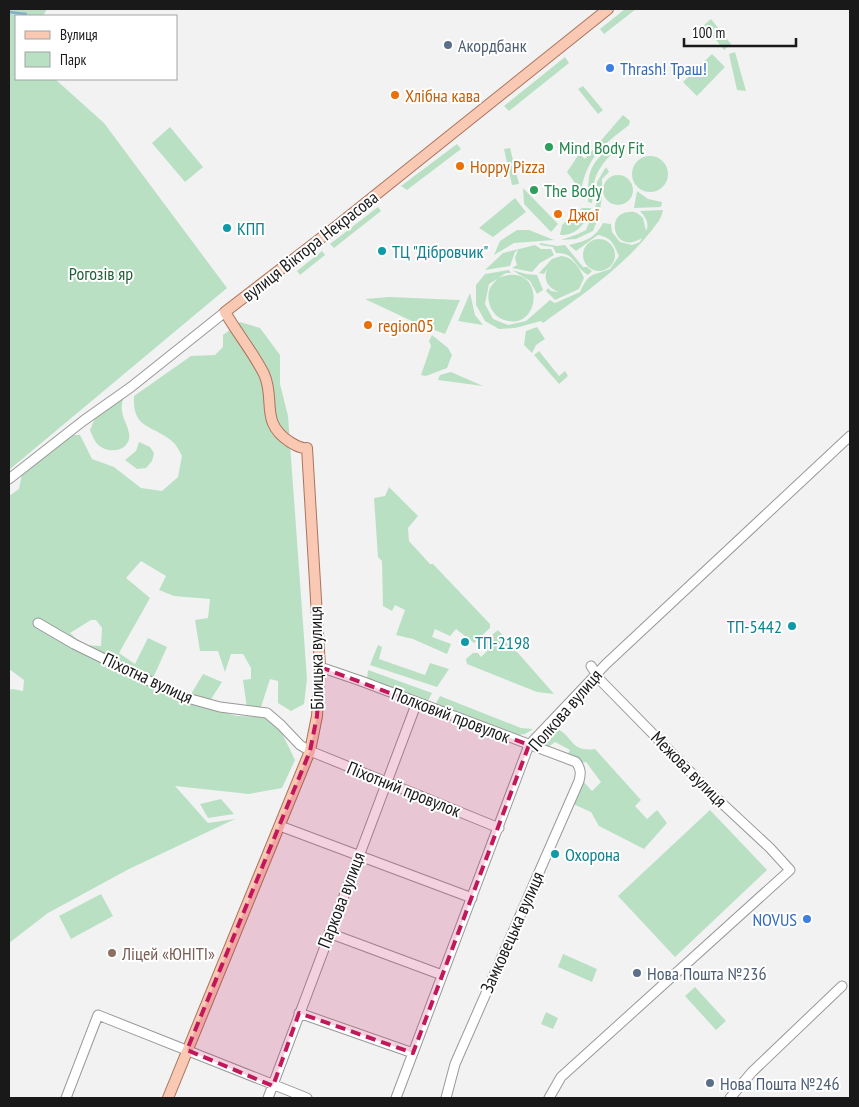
<svg xmlns="http://www.w3.org/2000/svg" width="859" height="1107" viewBox="0 0 859 1107" font-family="'PT Sans Narrow',sans-serif">
  <rect width="100%" height="100%" fill="#f2f2f3"/>
  <path fill="#b9e0c3" fill-rule="evenodd" d="M 9,9 L 47,9 L 43,16 L 16,16 L 16,79 L 55,79 L 104,123 L 227,288 L 9,470 Z
    M 625,9 L 636,9 L 604,34 L 600,29 Z
    M 711,19 L 731,44 L 724,50 L 704,25 Z
    M 735,52 L 746,91 L 737,90 L 729,54 Z
    M 712,54 L 725,67 L 697,96 L 683,82 Z
    M 565,57 L 569,63 L 509,111 L 504,106 Z
    M 583,86 L 603,110 L 598,114 L 578,89 Z
    M 623,115 L 630,121 L 629,125 C 603,145 587,157 581,191 L 567,172 L 579,154 L 585,159 Z
    M 170,127 L 203,167 L 185,182 L 152,143 Z
    M 615,142 L 619,147 C 609,156 597,168 594,183 C 592,189 593,196 592,203 L 588,202 C 588,168 589,166 615,142 Z
    M 457,144 L 461,149 L 407,190 L 401,186 Z
    M 510,148 L 519,184 L 512,185 L 504,149 Z
    M632 174a18 18 0 1 1 36 0a18 18 0 1 1-36 0Z
    M 606,167 L 609,172 L 602,179 L 602,197 L 599,216 L 593,231 L 576,239 L 561,240 L 578,234 L 586,230 L 596,205 L 597,182 Z
    M603 190a15 15 0 1 1 30 0a15 15 0 1 1-30 0Z
    M 523,188 L 558,224 L 551,232 L 524,204 Z
    M 637,191 L 648,199 L 662,202 L 661,207 L 634,208 Z
    M 515,198 L 526,212 L 493,237 L 479,228 Z
    M 378,207 L 381,211 L 334,248 L 330,244 Z
    M 582,208 L 591,208 C 587,222 577,236 560,235 L 562,225 Z
    M 663,210 C 661,220 657,223 652,230 C 622,268 582,295 543,323 L 541,321 L 515,328 L 499,329 L 485,321 L 476,305 L 476,285 L 485,274 L 509,270 L 511,273 L 506,273 L 498,278 C 546,259 543,333 504,320 C 493,316 486,303 489,291 C 490,286 495,282 497,279 L 489,284 L 485,304 L 493,319 L 508,325 L 526,321 L 550,300 L 555,303 L 580,292 C 589,272 592,276 610,269 L 619,256 C 613,243 612,238 598,235 L 576,251 L 569,245 C 586,241 595,238 603,223 L 611,224 L 612,232 L 620,242 L 632,245 L 640,242 L 642,238 C 614,256 604,213 629,212 C 635,211 639,214 643,218 L 646,231 C 650,223 645,217 640,211 Z
    M 517,230 L 529,230 L 554,240 L 514,243 L 494,255 L 500,241 Z
    M583 255a16 16 0 1 1 32 0a16 16 0 1 1-32 0Z
    M 540,243 L 557,246 L 565,245 L 583,267 L 587,267 L 592,271 L 588,275 C 574,267 575,252 556,253 L 553,247 L 540,245 Z
    M 535,245 L 541,249 L 551,249 L 554,255 L 540,263 L 532,272 L 512,268 L 517,265 L 515,258 L 518,250 L 515,252 L 510,266 L 485,270 L 503,253 Z
    M 322,251 L 325,255 L 300,275 L 297,271 Z
    M 561,256 C 573,257 579,267 584,278 L 579,289 L 555,300 L 546,291 L 548,288 L 551,291 L 559,292 C 548,288 543,280 547,269 L 544,274 L 539,273 L 552,259 Z
    M 512,270 L 526,274 L 537,275 L 543,290 L 537,294 L 530,281 Z
    M 470,293 L 475,315 L 483,325 L 458,321 Z
    M 389,297 L 460,300 L 445,334 L 416,323 L 365,299 Z
    M 240,322 L 260,328 L 280,355 L 280,384 L 288,416 L 307,679 L 304,704 L 291,711 L 278,703 L 278,681 L 270,679 L 260,710 L 247,708 L 243,680 L 251,679 L 251,668 L 243,654 L 231,654 L 225,672 L 218,651 L 200,651 L 195,620 L 208,618 L 210,599 L 174,596 L 159,590 L 166,576 L 141,561 L 126,578 L 150,598 L 119,653 L 135,664 L 148,638 L 167,647 L 149,687 L 187,701 L 203,674 L 222,682 L 206,707 L 236,716 L 264,717 L 281,731 L 295,760 L 282,788 L 249,794 L 175,786 L 208,823 L 235,819 L 129,869 L 48,913 L 9,943 L 9,690 L 12,689 L 23,691 L 24,680 L 9,669 L 9,496 L 19,489 L 22,474 L 72,435 L 80,435 L 92,459 L 114,467 L 141,488 L 162,491 L 178,477 L 182,456 C 180,452 177,446 174,443 C 154,424 132,431 134,396 L 191,356 L 215,355 L 223,347 L 223,335 ZM 91,620 L 96,620 L 102,628 L 101,646 L 84,645 L 70,633 Z
    M 537,327 L 545,339 L 536,345 L 532,353 L 524,345 L 526,331 Z
    M 432,335 L 448,348 L 452,355 L 447,368 L 426,376 L 421,375 L 431,346 L 429,341 Z
    M 539,351 L 559,376 L 565,371 L 568,376 L 559,384 L 534,355 Z
    M 451,372 L 483,386 L 438,380 L 440,375 Z
    M 124,395 C 123,400 121,406 122,411 C 123,422 135,435 126,445 C 118,454 101,451 95,441 C 93,438 92,434 90,430 L 95,418 Z
    M 139,442 L 150,447 L 154,453 L 152,461 L 146,468 L 137,469 L 125,460 L 136,451 Z
    M 389,487 L 418,516 L 408,528 L 409,541 L 430,564 L 433,564 L 490,624 L 490,628 L 474,643 L 456,629 L 450,636 L 435,629 L 432,637 L 451,644 L 447,654 L 413,639 L 396,635 L 405,610 L 395,605 L 392,611 L 383,606 L 382,561 L 378,557 L 374,498 L 385,496 Z
    M 498,630 L 554,694 L 537,692 L 467,664 L 466,659 L 473,653 L 478,653 L 481,657 L 488,650 L 485,646 L 485,641 Z
    M 378,645 L 382,647 L 379,659 L 425,675 L 430,663 L 449,669 L 437,687 L 370,665 Z
    M 368,670 L 432,693 L 428,701 L 367,679 Z
    M 440,696 L 521,728 L 533,729 L 525,734 L 518,735 L 435,705 Z
    M 554,728 C 573,733 569,753 595,749 L 641,800 L 635,806 L 647,819 L 657,810 L 667,823 L 644,849 L 599,826 L 591,812 L 573,804 L 582,780 L 592,791 L 601,782 L 586,762 C 581,764 571,759 568,754 L 570,750 L 555,742 L 547,748 L 542,745 L 543,739 Z
    M 221,799 L 234,814 L 208,818 L 200,804 Z
    M 710,810 L 767,870 L 675,957 L 618,896 Z
    M 101,894 L 113,916 L 71,939 L 59,916 Z
    M 563,954 L 597,969 L 592,982 L 558,967 Z
    M 695,987 L 726,1021 L 716,1030 L 685,996 Z
    M 546,1012 L 558,1018 L 553,1029 L 541,1024 Z"/>
  <g fill="none" stroke-linecap="round" stroke-linejoin="round">
    <path stroke="#82aec9" stroke-width="2.5" d="M 9,12 L 26,14"/>
    <g stroke="#99999a" stroke-width="11">
      <path id="minor" d="M 9,479 L 83,421 L 131,387 L 225,312
        M 38,623 L 74,644 L 180,696 L 220,707 L 267,713 L 281,725 L 300,745 L 310,751 L 499,828
        M 320,667 L 361,681 L 576,762 C 581,769 581,773 579,781 L 455,1064 L 446,1098
        M 280,826 L 472,898
        M 329,933 L 442,975
        M 299,1013 L 413,1053
        M 66,1098 L 98,1015 L 307,1098
        M 268,1098 L 417,702
        M 396,1098 L 529,745 L 606,664 L 850,436
        M 549,1098 L 561,1077 L 790,870 L 770,848 L 712,794 L 601,681 L 591,666
        M 730,1098 L 752,1072 L 842,986"/>
    </g>
    <g stroke="#a9745d" stroke-width="12">
      <path id="major" d="M 168,1098 L 310,751 L 317,716 L 320,667 L 307,448 C 301,449 295,445 290,442 C 259,422 276,400 264,374 C 253,352 237,333 225,312 L 338,225 L 608,9"/>
    </g>
    <use href="#minor" stroke="#fff" stroke-width="9"/>
    <use href="#major" stroke="#fac9b4" stroke-width="10"/>
  </g>
  <path fill="#c2185b" fill-opacity="0.2" stroke="#c2185b" stroke-width="4" stroke-dasharray="10 6" stroke-linejoin="round" d="M 320,667 L 529,745 L 413,1053 L 299,1013 L 273,1086 L 187,1050 L 310,751 L 317,716 Z"/>
  <g fill="#5c6f8a" stroke="#fff" stroke-width="2">
    <circle cx="448" cy="45" r="5"/>
    <circle cx="637" cy="973" r="5"/>
    <circle cx="710" cy="1083" r="5"/>
  </g>
  <g fill="#3f7fe0" stroke="#fff" stroke-width="2">
    <circle cx="610" cy="68" r="5"/>
    <circle cx="807" cy="919" r="5"/>
  </g>
  <g fill="#e8710a" stroke="#fff" stroke-width="2">
    <circle cx="395" cy="95" r="5"/>
    <circle cx="460" cy="166" r="5"/>
    <circle cx="558" cy="214" r="5"/>
    <circle cx="368" cy="325" r="5"/>
  </g>
  <g fill="#2e9e5b" stroke="#fff" stroke-width="2">
    <circle cx="549" cy="147" r="5"/>
    <circle cx="534" cy="190" r="5"/>
  </g>
  <g fill="#0f9aa8" stroke="#fff" stroke-width="2">
    <circle cx="227" cy="228" r="5"/>
    <circle cx="382" cy="251" r="5"/>
    <circle cx="792" cy="626" r="5"/>
    <circle cx="465" cy="642" r="5"/>
    <circle cx="555" cy="854" r="5"/>
  </g>
  <circle fill="#8d6e63" stroke="#fff" stroke-width="2" cx="112" cy="953" r="5"/>
  <g text-anchor="middle" dominant-baseline="central" stroke-width="4" stroke-linejoin="round" paint-order="stroke">
    <g font-size="18" fill="#4e5e75" stroke="#fff" text-anchor="start">
      <text x="458" y="45">Акордбанк</text>
      <text x="647" y="973">Нова Пошта №236</text>
      <text x="720" y="1083">Нова Пошта №246</text>
    </g>
    <g font-size="18" fill="#366cbe" stroke="#fff" text-anchor="start">
      <text x="620" y="68">Thrash! Траш!</text>
      <text x="797" y="919" text-anchor="end">NOVUS</text>
    </g>
    <g font-size="18" fill="#c56008" stroke="#fff" text-anchor="start">
      <text x="405" y="95">Хлібна кава</text>
      <text x="470" y="166">Hoppy Pizza</text>
      <text x="568" y="214">Джої</text>
      <text x="378" y="325">region05</text>
    </g>
    <g font-size="18" fill="#27864d" stroke="#fff" text-anchor="start">
      <text x="559" y="147">Mind Body Fit</text>
      <text x="544" y="190">The Body</text>
    </g>
    <g font-size="18" fill="#0d838f" stroke="#fff" text-anchor="start">
      <text x="237" y="228">КПП</text>
      <text x="392" y="251">ТЦ "Дібровчик"</text>
      <text x="782" y="626" text-anchor="end">ТП-5442</text>
      <text x="475" y="642">ТП-2198</text>
      <text x="565" y="854">Охорона</text>
    </g>
    <g font-size="18" fill="#191919" stroke="#fff">
      <text transform="translate(310 246) rotate(-38)">вулиця Віктора Некрасова</text>
      <text transform="translate(316 658) rotate(-91)">Білицька вулиця</text>
      <text transform="translate(148 678) rotate(25)">Піхотна вулиця</text>
      <text transform="translate(565 710) rotate(-49)">Полкова вулиця</text>
      <text transform="translate(451 715) rotate(21)">Полковий провулок</text>
      <text transform="translate(689 769) rotate(45)">Межова вулиця</text>
      <text transform="translate(404 789) rotate(22)">Піхотний провулок</text>
      <text transform="translate(341 900) rotate(-69)">Паркова вулиця</text>
      <text transform="translate(512 932) rotate(-66)">Замковецька вулиця</text>
    </g>
    <g font-size="18" fill="#215f38" stroke="#fff">
      <text x="101" y="273">Рогозів яр</text>
    </g>
    <g font-size="18" fill="#785e54" stroke="#fff" text-anchor="start">
      <text x="122" y="953">Ліцей «ЮНІТІ»</text>
    </g>
  </g>
  <rect width="859" height="1107" fill="none" stroke="#191919" stroke-width="20"/>
  <rect x="15" y="15" width="162" height="65" fill="#ffffff" stroke="#a3a3a3"/>
  <rect x="25" y="31" width="25" height="8" fill="#fac9b4" stroke="#a3a3a3"/>
  <text x="60" y="40" font-size="15" fill="#191919">Вулиця</text>
  <rect x="25" y="52" width="25" height="15" fill="#b9e0c3" stroke="#a3a3a3"/>
  <text x="60" y="65" font-size="15" fill="#191919">Парк</text>
  <path d="M684 38v8h112v-8" fill="none" stroke="#191919" stroke-width="2.5"/>
  <text x="692" y="38" font-size="15" fill="#191919" stroke="#ffffff" stroke-width="4" paint-order="stroke">100 m</text>
</svg>
